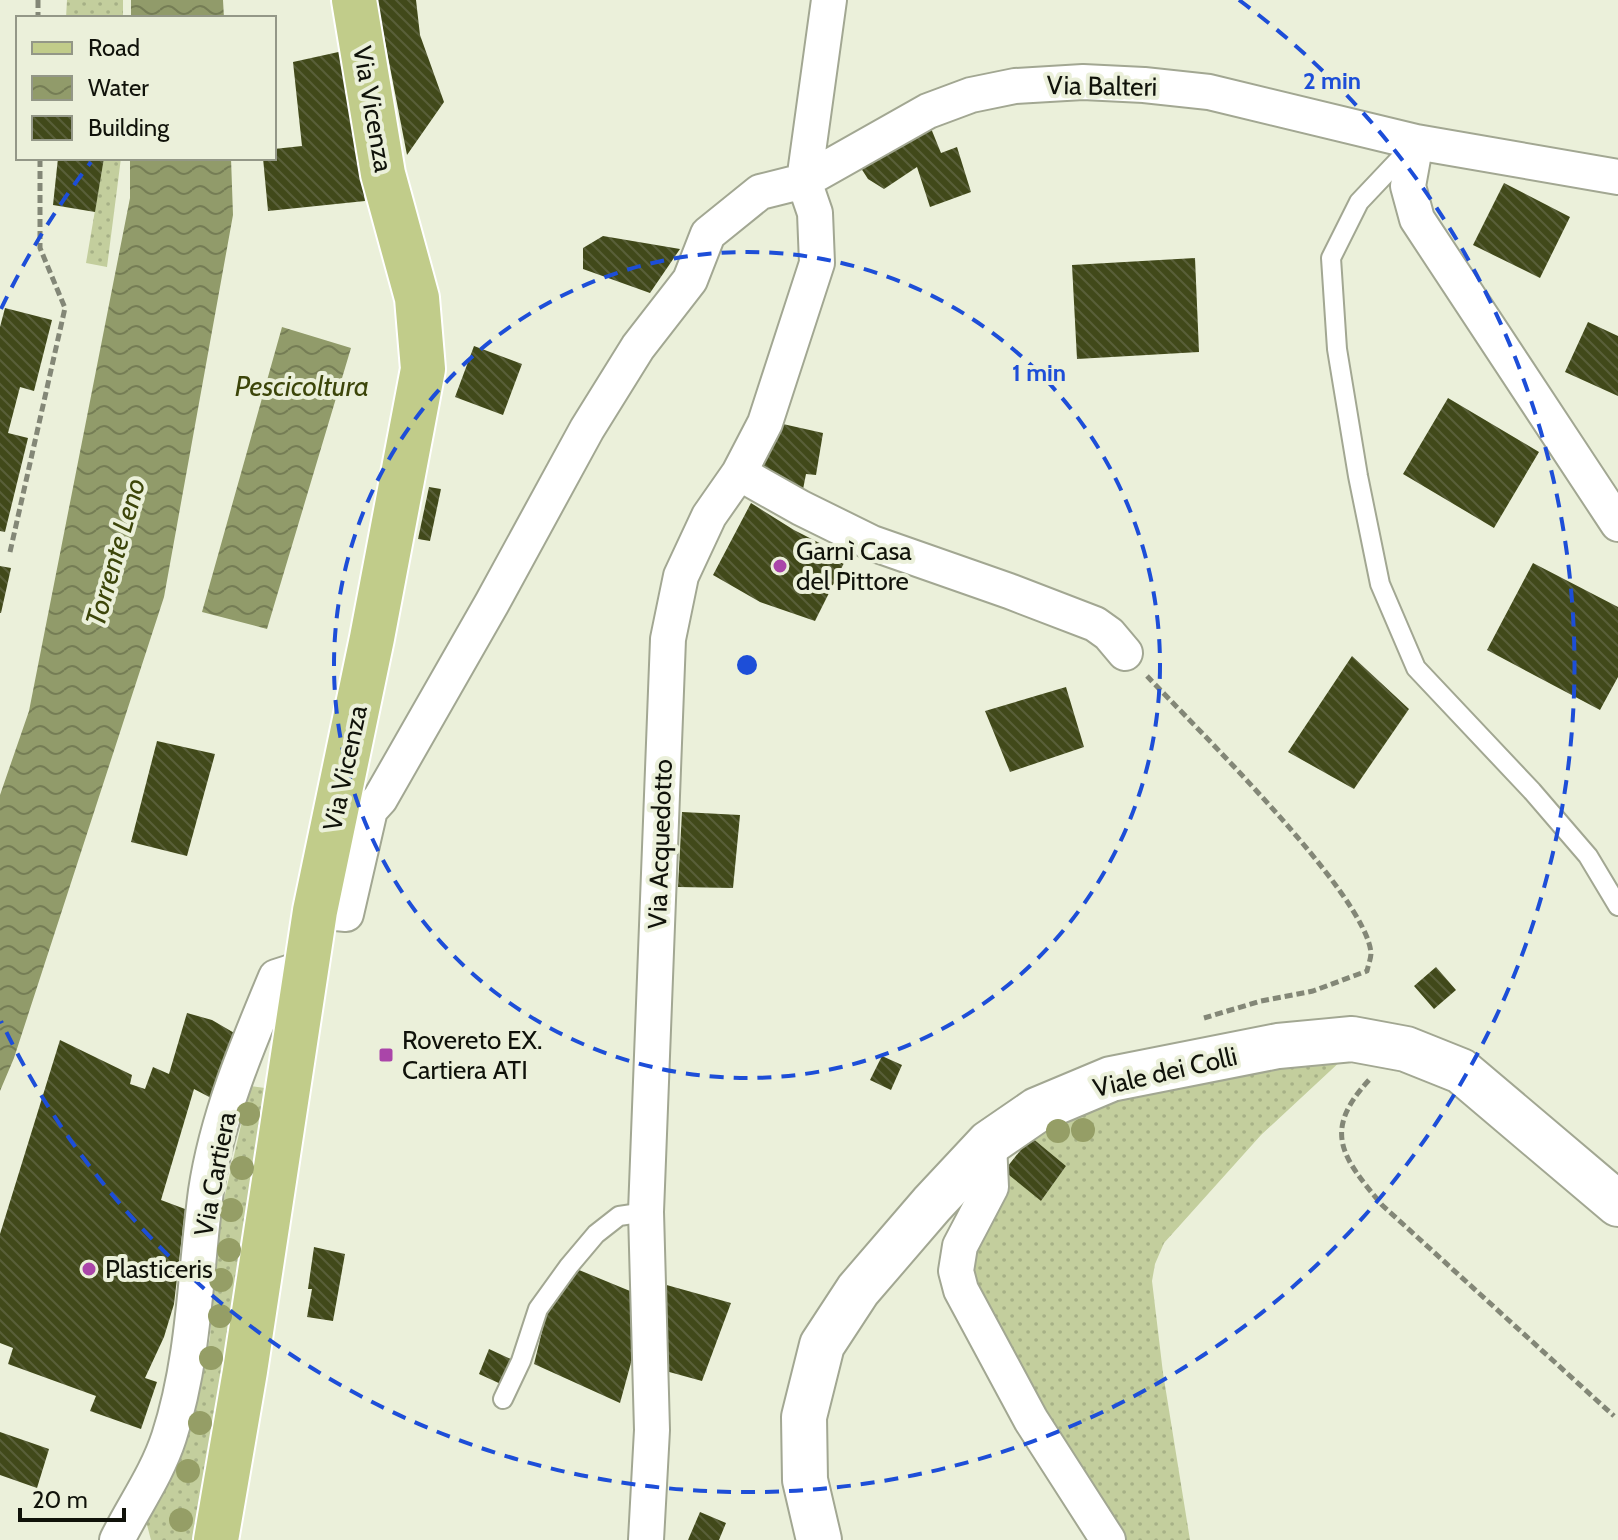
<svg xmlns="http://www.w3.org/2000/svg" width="1618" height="1540" viewBox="0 0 1618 1540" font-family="Cabin,sans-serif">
  <defs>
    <pattern id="grass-dots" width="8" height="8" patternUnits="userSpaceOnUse" patternTransform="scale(2)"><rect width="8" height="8" fill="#c3ce9d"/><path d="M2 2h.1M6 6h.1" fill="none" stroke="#a6b086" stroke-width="1.8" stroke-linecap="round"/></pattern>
    <pattern id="water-waves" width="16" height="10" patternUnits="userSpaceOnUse" patternTransform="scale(2)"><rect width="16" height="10" fill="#919b6a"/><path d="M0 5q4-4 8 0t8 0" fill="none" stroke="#757d55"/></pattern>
    <pattern id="building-back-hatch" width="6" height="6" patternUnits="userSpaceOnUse" patternTransform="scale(2)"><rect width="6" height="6" fill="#41491a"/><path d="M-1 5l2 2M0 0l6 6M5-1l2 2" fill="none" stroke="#595f39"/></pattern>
  </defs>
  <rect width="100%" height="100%" fill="#ebf0da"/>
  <path fill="url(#grass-dots)" d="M 67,0 L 123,0 L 123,18 L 66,18 Z
    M 104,158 L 121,158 L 107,267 L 86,263 Z
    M 1344,1058 L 1261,1135 L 1164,1243 L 1155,1264 L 1152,1281 L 1163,1373 L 1190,1540 L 1116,1540 L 969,1289 L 966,1252 L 1010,1175 L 1041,1201 L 1066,1166 L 1031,1137 L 1126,1092 Z
    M 250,1086 L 265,1088 L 210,1449 L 194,1540 L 151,1540 L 146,1521 L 195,1400 L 210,1338 L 216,1234 Z"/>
  <path fill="url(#water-waves)" d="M 131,0 L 223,0 L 224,18 L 131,18 Z
    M 130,158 L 231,158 L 233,215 L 164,597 L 14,1058 L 0,1091 L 0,795 L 29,711 L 130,198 Z
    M 282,327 L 351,348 L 267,629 L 202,612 Z"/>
  <path fill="url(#building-back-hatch)" d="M 377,0 L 416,0 L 420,35 L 444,102 L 407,155 Z
    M 343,51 L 365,201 L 268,211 L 263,158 L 274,158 L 274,149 L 302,146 L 293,62 Z
    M 928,121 L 941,153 L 957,147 L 971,192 L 930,207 L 917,167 L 884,189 L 868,179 L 857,162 Z
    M 58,158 L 104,158 L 95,212 L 53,205 Z
    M 1504,183 L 1570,217 L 1540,278 L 1473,245 Z
    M 603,236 L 680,249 L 650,293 L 583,269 L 583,248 Z
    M 1195,258 L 1199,352 L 1077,359 L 1072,265 Z
    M 5,308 L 52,320 L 34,391 L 20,387 L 8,433 L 28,438 L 5,532 L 0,531 L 0,327 Z
    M 1588,322 L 1618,336 L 1618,396 L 1565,372 Z
    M 474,346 L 522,364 L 503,415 L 455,397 Z
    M 1448,398 L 1539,452 L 1494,528 L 1403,474 Z
    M 774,422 L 823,433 L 816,475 L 806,474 L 798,515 L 757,492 Z
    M 429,487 L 441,489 L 430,541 L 418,539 Z
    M 751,503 L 794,530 L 847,557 L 815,621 L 760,602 L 713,575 Z
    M 1533,563 L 1618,607 L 1618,677 L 1600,710 L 1487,650 Z
    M 0,566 L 11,568 L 1,613 L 0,613 Z
    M 1352,656 L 1409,709 L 1354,789 L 1288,752 Z
    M 1066,687 L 1084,747 L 1010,772 L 985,711 Z
    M 157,741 L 215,754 L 187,856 L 131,842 Z
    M 682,812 L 740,815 L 733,888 L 678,887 Z
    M 1436,967 L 1456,990 L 1434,1009 L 1414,986 Z
    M 187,1013 L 212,1020 L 236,1034 L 213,1099 L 194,1089 L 161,1200 L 185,1209 L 174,1304 L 164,1337 L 145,1378 L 157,1382 L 141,1429 L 90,1411 L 96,1396 L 8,1364 L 13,1348 L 0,1343 L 0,1234 L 60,1040 L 132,1075 L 130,1084 L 145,1089 L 153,1067 L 169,1074 Z
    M 882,1056 L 902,1065 L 891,1090 L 870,1080 Z
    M 1031,1137 L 1066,1166 L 1041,1201 L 1004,1171 Z
    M 314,1247 L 345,1254 L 333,1321 L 307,1317 L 312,1289 L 308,1289 Z
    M 579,1270 L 630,1291 L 635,1348 L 620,1403 L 534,1364 L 547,1311 Z
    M 663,1284 L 731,1303 L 702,1381 L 662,1370 Z
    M 489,1349 L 513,1360 L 503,1385 L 479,1374 Z
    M 0,1432 L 49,1449 L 37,1488 L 0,1475 Z
    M 700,1512 L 726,1523 L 719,1540 L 688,1540 Z"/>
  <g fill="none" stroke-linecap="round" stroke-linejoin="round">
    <g stroke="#a2a792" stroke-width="22">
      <path id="lane" d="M 1411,147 L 1359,202 L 1331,258 L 1337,349 L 1358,476 L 1380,584 L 1416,668 L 1532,791 L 1588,856 L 1618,906
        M 503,1399 L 521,1361 L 538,1309 L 569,1266 L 596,1234 L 619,1216 L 646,1212"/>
    </g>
    <g stroke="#a2a792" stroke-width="38">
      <path id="street" d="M 1416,142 L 1408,186 L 1417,219 L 1618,524
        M 739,473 L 801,508 L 872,543 L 1009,591 L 1095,624 L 1109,634 L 1125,653
        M 315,911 L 346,914 L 370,810 L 380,799 L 492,603 L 587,429 L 638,347 L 690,280 L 708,234 L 760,192 L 804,181 L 928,111 L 971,95 L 1015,86 L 1083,82 L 1144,85 L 1209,92 L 1416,142 L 1618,177
        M 989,1143 L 991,1187 L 960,1246 L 956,1271 L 961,1290 L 1031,1420 L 1108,1540
        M 117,1540 C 134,1506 157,1474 169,1437 C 195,1357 195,1273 206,1191 C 217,1117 247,1046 276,977 L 307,967
        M 646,1540 L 652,1430 L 646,1212 L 668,639 L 681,576 L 709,516 L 739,473 L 765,423 L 817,263 L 815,213 L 804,181 L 829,0"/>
    </g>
    <g stroke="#a2a792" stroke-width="48">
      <path id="secondary" d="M 819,1540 L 805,1480 L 804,1417 L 822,1345 L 858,1290 L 932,1204 L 989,1143 L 1037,1110 L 1111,1079 L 1278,1046 L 1352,1039 L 1406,1049 L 1461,1071 L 1618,1204"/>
    </g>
    <g stroke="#fff" stroke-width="48">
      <path id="primary" d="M 216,1540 L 245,1371 L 315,911 L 372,638 L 423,369 L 417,298 L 383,174 L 354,0"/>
    </g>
    <path stroke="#838777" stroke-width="5" stroke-dasharray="8 4" stroke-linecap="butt" d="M 38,0 L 38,18
      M 10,552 L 65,308 L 40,248 L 40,158
      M 1147,676 C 1194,726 1366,894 1371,953 C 1371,958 1368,966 1367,971 L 1313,991 L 1261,1001 L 1204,1018
      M 1369,1080 C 1321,1132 1343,1158 1382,1205 L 1614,1416"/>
    <use href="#lane" stroke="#fff" stroke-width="18"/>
    <use href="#street" stroke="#fff" stroke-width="34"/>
    <use href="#secondary" stroke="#fff" stroke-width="44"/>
    <use href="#primary" stroke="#c1cc8a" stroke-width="44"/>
  </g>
  <g fill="#959e66">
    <circle cx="248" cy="1114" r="12"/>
    <circle cx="1083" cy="1130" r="12"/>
    <circle cx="1058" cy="1131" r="12"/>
    <circle cx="242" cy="1168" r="12"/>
    <circle cx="231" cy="1210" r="12"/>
    <circle cx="229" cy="1250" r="12"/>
    <circle cx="221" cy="1280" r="12"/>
    <circle cx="220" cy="1316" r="12"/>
    <circle cx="211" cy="1358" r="12"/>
    <circle cx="200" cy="1423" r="12"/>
    <circle cx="188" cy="1471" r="12"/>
    <circle cx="181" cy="1520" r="12"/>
  </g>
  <g fill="none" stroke="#1d4ed8" stroke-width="4" stroke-dasharray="14 10">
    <circle cx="747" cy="665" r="413"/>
    <path d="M1 309A827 827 0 0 1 91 162M1239 0A827 827 0 1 1 1 1021"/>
  </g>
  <g fill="#aa45a9" stroke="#ebf0da" stroke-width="3">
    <circle cx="780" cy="566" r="8"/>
    <rect x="378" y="1047" width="16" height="16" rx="4"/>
    <circle cx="89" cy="1269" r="8"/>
  </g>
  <g text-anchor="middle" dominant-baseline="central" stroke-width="8" stroke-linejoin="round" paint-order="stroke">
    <g font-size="26" fill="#10120a" stroke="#ebf0da">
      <text transform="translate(1102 86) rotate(1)">Via Balteri</text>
      <text transform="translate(373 109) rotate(80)">Via Vicenza</text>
      <text transform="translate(345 768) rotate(-78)">Via Vicenza</text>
      <text transform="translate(660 844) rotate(-88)">Via Acquedotto</text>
      <text transform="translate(1165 1072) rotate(-13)">Viale dei Colli</text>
      <text transform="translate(215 1174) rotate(-79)">Via Cartiera</text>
    </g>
    <g font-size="26" fill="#10120a" stroke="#ebf0da" text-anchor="start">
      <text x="796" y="551">Garnì Casa<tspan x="796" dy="30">del Pittore</tspan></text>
      <text x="402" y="1040">Rovereto EX.<tspan x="402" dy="30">Cartiera ATI</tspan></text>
      <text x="105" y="1269">Plasticeris</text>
    </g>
    <g font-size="28" font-style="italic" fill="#3c4509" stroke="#ebf0da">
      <text x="302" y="386">Pescicoltura</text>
      <text transform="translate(115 552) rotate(-74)">Torrente Leno</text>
    </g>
  </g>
  <circle cx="747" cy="665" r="12" fill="#1d4ed8" stroke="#ebf0da" stroke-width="4"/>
  <g font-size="24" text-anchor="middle" font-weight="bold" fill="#1d4ed8" stroke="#ebf0da" stroke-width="8" stroke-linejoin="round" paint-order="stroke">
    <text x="1332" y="89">2 min</text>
    <text x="1039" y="381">1 min</text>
  </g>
  <rect x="16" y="16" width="260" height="144" fill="#ebf0da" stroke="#939787" stroke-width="2"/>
  <rect x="32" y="42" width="40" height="12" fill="#c1cc8a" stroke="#939787" stroke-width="2"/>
  <text x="88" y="56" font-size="24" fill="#10120a">Road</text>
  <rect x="32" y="76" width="40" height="24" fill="url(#water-waves)" stroke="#939787" stroke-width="2"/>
  <text x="88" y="96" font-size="24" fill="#10120a">Water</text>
  <rect x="32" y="116" width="40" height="24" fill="url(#building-back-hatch)" stroke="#939787" stroke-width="2"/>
  <text x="88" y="136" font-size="24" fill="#10120a">Building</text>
  <path d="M20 1508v12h104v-12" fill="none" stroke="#10120a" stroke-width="4"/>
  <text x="32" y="1508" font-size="24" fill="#10120a" stroke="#ebf0da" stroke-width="6" paint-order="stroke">20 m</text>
</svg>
